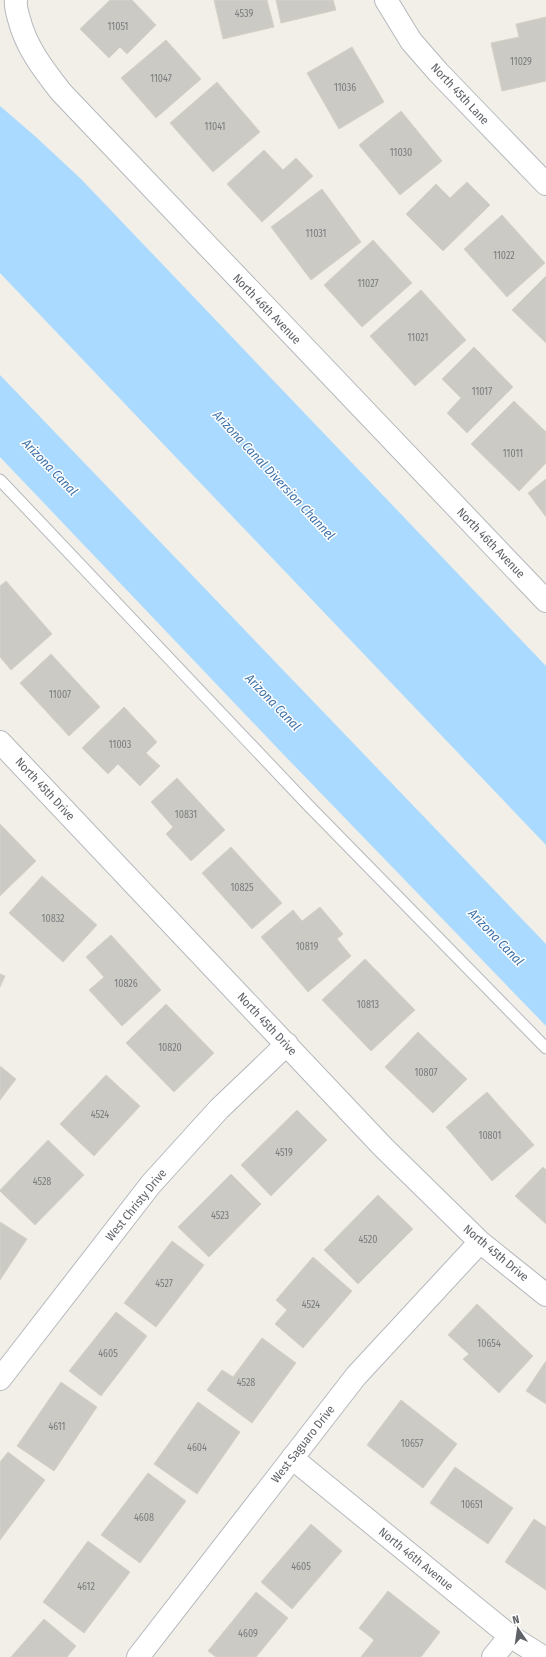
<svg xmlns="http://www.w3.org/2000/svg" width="546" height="1657" viewBox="0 0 546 1657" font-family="'Fira Sans Condensed',sans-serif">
  <rect width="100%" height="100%" fill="#f1efe8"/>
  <path fill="#aadaff" d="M 0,106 L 36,137 L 81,179 L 546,666 L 546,845 L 0,273 Z
    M 0,375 L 546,944 L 546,1026 L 283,754 L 0,457 Z"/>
  <path fill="#cccac5" stroke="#d6d1c6" d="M 110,0 L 132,0 L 156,25 L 127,54 L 120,47 L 109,58 L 80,29 Z
    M 214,0 L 267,0 L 274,27 L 223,39 Z
    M 276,0 L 333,0 L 336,10 L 281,23 Z
    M 546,17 L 546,81 L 502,91 L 491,43 L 519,37 L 516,24 Z
    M 166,40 L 201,79 L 156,118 L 121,78 Z
    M 352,47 L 384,102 L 339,129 L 307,73 Z
    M 217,82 L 260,132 L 213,172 L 170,123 Z
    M 401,111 L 442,161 L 400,195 L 359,145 Z
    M 264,150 L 283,170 L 296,158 L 313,176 L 262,222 L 227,184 Z
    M 467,182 L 490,205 L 443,251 L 406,214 L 436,184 L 450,198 Z
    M 322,189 L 361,242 L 311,280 L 271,227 Z
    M 502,215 L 545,263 L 507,297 L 464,249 Z
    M 373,240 L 412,283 L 362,327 L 324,285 Z
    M 546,276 L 546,343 L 512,310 Z
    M 421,290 L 466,340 L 415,386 L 370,336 Z
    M 474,347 L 513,387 L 467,433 L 447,413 L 461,398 L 442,379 Z
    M 514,401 L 546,432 L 546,463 L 519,491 L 471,444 Z
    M 546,479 L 546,517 L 528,493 Z
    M 6,581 L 52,634 L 11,670 L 0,657 L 0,586 Z
    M 51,654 L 100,707 L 69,736 L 20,683 Z
    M 124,707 L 157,742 L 146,753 L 160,766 L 140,786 L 118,764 L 108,774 L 82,748 Z
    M 177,778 L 225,830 L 191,861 L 166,834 L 173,827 L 151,802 Z
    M 0,824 L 36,861 L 0,896 Z
    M 231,847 L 282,903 L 252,929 L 202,873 Z
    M 42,876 L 97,925 L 63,962 L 9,913 Z
    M 320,907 L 343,934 L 337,939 L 351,956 L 308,992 L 261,937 L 293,910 L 302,921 Z
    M 111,935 L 161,990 L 122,1026 L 89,990 L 104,977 L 86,957 Z
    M 365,959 L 415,1010 L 371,1051 L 322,1000 Z
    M 0,974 L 5,976 L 0,987 Z
    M 166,1004 L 214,1053 L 174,1092 L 126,1043 Z
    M 418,1032 L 467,1079 L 433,1113 L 385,1067 Z
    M 0,1066 L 16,1079 L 0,1100 Z
    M 106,1075 L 140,1106 L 94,1156 L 60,1124 Z
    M 487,1092 L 534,1145 L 492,1181 L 446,1127 Z
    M 297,1110 L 327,1140 L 271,1196 L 241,1165 Z
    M 48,1140 L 84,1175 L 35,1225 L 0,1191 L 0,1190 Z
    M 543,1167 L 546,1170 L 546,1224 L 515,1196 Z
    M 231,1174 L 261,1204 L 209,1257 L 178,1227 Z
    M 378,1195 L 413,1229 L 358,1284 L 324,1250 Z
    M 0,1222 L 27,1239 L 0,1280 Z
    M 172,1241 L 204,1265 L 156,1327 L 124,1303 Z
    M 313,1257 L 352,1291 L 303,1348 L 275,1324 L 287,1310 L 276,1300 Z
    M 477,1304 L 533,1356 L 499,1393 L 463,1359 L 469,1354 L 448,1335 Z
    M 116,1312 L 147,1336 L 101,1396 L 69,1371 Z
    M 262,1338 L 296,1363 L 252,1423 L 207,1390 L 222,1370 L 233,1377 Z
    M 546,1361 L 546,1404 L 526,1391 Z
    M 61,1382 L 97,1407 L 54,1471 L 17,1446 Z
    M 401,1400 L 457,1444 L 423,1488 L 367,1445 Z
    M 198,1402 L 240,1432 L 197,1494 L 154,1464 Z
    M 8,1452 L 45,1480 L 0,1540 L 0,1462 Z
    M 455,1467 L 513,1508 L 488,1544 L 430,1503 Z
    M 148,1473 L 186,1501 L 140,1563 L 101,1535 Z
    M 534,1519 L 546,1527 L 546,1590 L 505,1562 Z
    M 311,1524 L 342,1551 L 292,1609 L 261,1582 Z
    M 88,1541 L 130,1572 L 84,1633 L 43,1602 Z
    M 388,1591 L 440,1632 L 421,1657 L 361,1657 L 374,1640 L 359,1628 Z
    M 256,1592 L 288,1618 L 256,1657 L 216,1657 L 208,1651 Z
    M 44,1619 L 76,1646 L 67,1657 L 11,1657 Z"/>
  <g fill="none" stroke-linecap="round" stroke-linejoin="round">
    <g stroke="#b5b8bc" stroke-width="13">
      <path id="service" d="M 0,480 L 308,805 L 546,1048"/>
    </g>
    <g stroke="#b5b8bc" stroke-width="24">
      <path id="minor" d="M 16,0 C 15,6 17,12 19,19 C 26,47 43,69 61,92 L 546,601
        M 386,0 L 411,41 L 438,72 L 546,184
        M 0,742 L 383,1147 L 480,1242 L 546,1295
        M 0,1379 L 151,1184 L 219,1109 L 287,1044
        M 292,1458 L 510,1636 L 543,1657
        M 138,1657 L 356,1376 L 480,1242
        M 493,1657 L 510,1636"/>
    </g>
    <use href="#service" stroke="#fff" stroke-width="11"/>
    <use href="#minor" stroke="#fff" stroke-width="22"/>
  </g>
  <g text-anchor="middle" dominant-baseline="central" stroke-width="3" stroke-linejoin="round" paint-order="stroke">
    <g font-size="10" fill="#7a7d7f">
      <text x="244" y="14">4539</text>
      <text x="118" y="27">11051</text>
      <text x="521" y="62">11029</text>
      <text x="161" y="79">11047</text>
      <text x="345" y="88">11036</text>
      <text x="215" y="127">11041</text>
      <text x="401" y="153">11030</text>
      <text x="316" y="234">11031</text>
      <text x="504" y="256">11022</text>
      <text x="368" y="284">11027</text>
      <text x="418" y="338">11021</text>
      <text x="482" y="392">11017</text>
      <text x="513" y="454">11011</text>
      <text x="60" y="695">11007</text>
      <text x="120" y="745">11003</text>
      <text x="186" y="815">10831</text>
      <text x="242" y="888">10825</text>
      <text x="53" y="919">10832</text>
      <text x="307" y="947">10819</text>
      <text x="126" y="984">10826</text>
      <text x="368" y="1005">10813</text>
      <text x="170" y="1048">10820</text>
      <text x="426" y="1073">10807</text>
      <text x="100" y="1115">4524</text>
      <text x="490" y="1136">10801</text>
      <text x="284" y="1153">4519</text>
      <text x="42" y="1182">4528</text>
      <text x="220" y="1216">4523</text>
      <text x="368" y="1240">4520</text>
      <text x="164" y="1284">4527</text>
      <text x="311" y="1305">4524</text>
      <text x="489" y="1344">10654</text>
      <text x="108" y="1354">4605</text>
      <text x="246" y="1383">4528</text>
      <text x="57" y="1427">4611</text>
      <text x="412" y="1444">10657</text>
      <text x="197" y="1448">4604</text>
      <text x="472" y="1505">10651</text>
      <text x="144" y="1518">4608</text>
      <text x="301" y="1567">4605</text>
      <text x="86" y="1587">4612</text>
      <text x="248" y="1634">4609</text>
    </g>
    <g font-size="12" fill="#5f6368" stroke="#fff">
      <text transform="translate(460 94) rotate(47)">North 45th Lane</text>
      <text transform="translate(267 309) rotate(46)">North 46th Avenue</text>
      <text transform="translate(491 543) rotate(46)">North 46th Avenue</text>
      <text transform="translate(45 789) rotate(47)">North 45th Drive</text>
      <text transform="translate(267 1024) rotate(47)">North 45th Drive</text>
      <text transform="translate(136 1205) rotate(-51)">West Christy Drive</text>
      <text transform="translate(496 1253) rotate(40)">North 45th Drive</text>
      <text transform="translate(303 1444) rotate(-52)">West Saguaro Drive</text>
      <text transform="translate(416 1559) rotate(39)">North 46th Avenue</text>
    </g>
    <g font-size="13" font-style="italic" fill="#4174aa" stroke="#fff">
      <text transform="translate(50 467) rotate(46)">Arizona Canal</text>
      <text transform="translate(274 475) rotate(47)">Arizona Canal Diversion Channel</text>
      <text transform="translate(273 702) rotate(46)">Arizona Canal</text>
      <text transform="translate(496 937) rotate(46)">Arizona Canal</text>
    </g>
  </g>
  <g transform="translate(518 1629) rotate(347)" stroke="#ffffff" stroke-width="3" paint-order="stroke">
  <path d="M0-3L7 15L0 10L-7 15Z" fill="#5f6368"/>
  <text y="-6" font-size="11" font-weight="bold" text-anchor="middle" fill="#5f6368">N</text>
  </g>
</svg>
